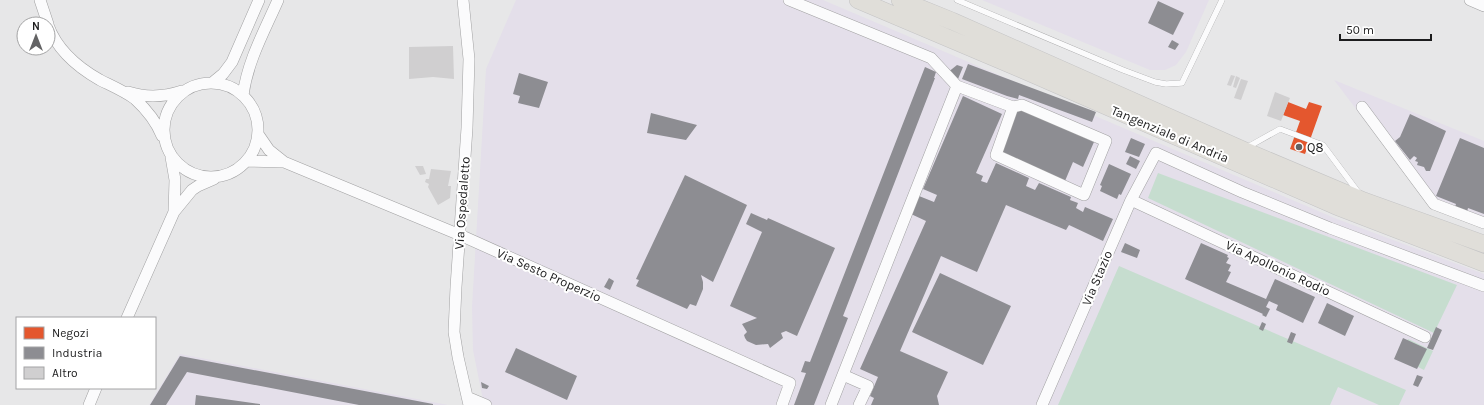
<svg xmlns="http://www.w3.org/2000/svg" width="1484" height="405" viewBox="0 0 1484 405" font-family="Karla,sans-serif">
  <rect width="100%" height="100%" fill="#e7e7e8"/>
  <path fill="#e4dfea" d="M 516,0 L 823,0 L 1337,219 L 1484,274 L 1484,405 L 484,405 L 473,350 L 472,307 L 486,69 Z
    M 982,0 L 1209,0 L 1186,52 L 1176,65 L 1165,70 L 1150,70 Z
    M 1334,80 L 1484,141 L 1484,228 L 1432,209 Z
    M 180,354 L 448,405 L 149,405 Z"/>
  <path fill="#c6ddcf" d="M 1158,173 L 1457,285 L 1434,333 L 1148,198 Z
    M 1119,266 L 1406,390 L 1399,405 L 1379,405 L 1338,387 L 1330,405 L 1058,405 Z
    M 1408,339 L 1433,351 L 1424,370 L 1398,357 Z"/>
  <path fill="#e4572e" d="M 1288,102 L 1306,109 L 1309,102 L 1322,106 L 1305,154 L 1290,149 L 1300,121 L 1283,115 Z"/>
  <path fill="#8d8d92" d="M 1158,1 L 1184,13 L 1173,35 L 1148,23 Z
    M 1172,40 L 1179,44 L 1175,50 L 1168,47 Z
    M 968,64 L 1096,112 L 1092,122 L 1019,95 L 1018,99 L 1007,96 L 962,79 Z
    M 957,65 L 963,67 L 958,79 L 947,73 Z
    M 925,67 L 936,72 L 934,78 L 935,78 L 843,316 L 848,318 L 814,405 L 794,405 L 806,373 L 801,372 L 805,361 L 810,362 Z
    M 519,73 L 548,82 L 539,108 L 518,103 L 520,96 L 513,94 Z
    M 963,96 L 1002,114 L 976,173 L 983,176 L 981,181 L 987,183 L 996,163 L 1029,178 L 1026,186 L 1035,190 L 1039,183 L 1071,197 L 1070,200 L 1078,203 L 1076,208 L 1083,212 L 1085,207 L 1113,219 L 1103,241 L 1069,225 L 1066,230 L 1006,205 L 977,272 L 941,256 L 900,351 L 948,372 L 937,396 L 939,405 L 871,405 L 874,398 L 870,396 L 878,377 L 860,369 L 926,221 L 911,214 L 919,196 L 934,202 L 937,195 L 923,189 Z
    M 1018,108 L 1094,142 L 1083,167 L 1073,162 L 1065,181 L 999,151 Z
    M 651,113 L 697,125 L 686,140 L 647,133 Z
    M 1410,114 L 1446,131 L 1430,171 L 1426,171 L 1424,167 L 1417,165 L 1418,162 L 1415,161 L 1417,158 L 1414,156 L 1410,160 L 1395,141 L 1400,137 Z
    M 1131,138 L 1145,144 L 1139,157 L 1125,152 Z
    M 1460,138 L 1484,148 L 1484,214 L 1468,208 L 1467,212 L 1455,207 L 1456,204 L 1436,196 Z
    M 1130,156 L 1140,161 L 1136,169 L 1126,164 Z
    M 1109,164 L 1131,174 L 1121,195 L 1119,194 L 1117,199 L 1100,191 L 1102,186 L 1100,185 Z
    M 685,175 L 747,205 L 713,282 L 701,275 L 703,282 L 703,289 L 696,306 L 690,304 L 687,309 L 636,286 L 639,280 L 636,279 Z
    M 751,213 L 767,220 L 768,218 L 835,248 L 797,336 L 786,331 L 781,333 L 783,338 L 770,348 L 768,344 L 756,345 L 747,341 L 745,338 L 744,335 L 747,332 L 742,324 L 757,318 L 730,306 L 762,232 L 746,224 Z
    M 1125,243 L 1140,250 L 1137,258 L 1121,252 Z
    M 1201,243 L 1228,255 L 1227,257 L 1229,258 L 1226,263 L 1231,265 L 1228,271 L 1231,272 L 1226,282 L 1266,299 L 1275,279 L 1315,297 L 1303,323 L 1276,310 L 1278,305 L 1269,301 L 1266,307 L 1270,309 L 1266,317 L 1262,315 L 1263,314 L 1185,279 Z
    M 940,273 L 1011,306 L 983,365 L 912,332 Z
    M 609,278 L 614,281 L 610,290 L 604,287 Z
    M 1327,303 L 1354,316 L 1345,336 L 1318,323 Z
    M 1262,322 L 1266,324 L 1263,331 L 1259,329 Z
    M 1436,327 L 1442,330 L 1433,350 L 1427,348 Z
    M 1291,332 L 1296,334 L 1292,344 L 1287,342 Z
    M 1403,338 L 1427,349 L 1417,369 L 1394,359 Z
    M 516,348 L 577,376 L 567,400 L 505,372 Z
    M 180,356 L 433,404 L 433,405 L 359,405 L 187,372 L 166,405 L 150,405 Z
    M 1417,375 L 1423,377 L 1418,387 L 1413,385 Z
    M 481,382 L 489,386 L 487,389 L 482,388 Z
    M 196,395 L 260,404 L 260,405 L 195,405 Z"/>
  <path fill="#d0cfd0" d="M 453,46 L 454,79 L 433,77 L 409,79 L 409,47 Z
    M 1231,75 L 1235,76 L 1231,86 L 1227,85 Z
    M 1236,76 L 1240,78 L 1236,88 L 1233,87 Z
    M 1241,79 L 1248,81 L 1241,100 L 1234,98 Z
    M 1275,92 L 1290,98 L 1281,121 L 1267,116 Z
    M 415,166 L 423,166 L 426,174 L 420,175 Z
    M 431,169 L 451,171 L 448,186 L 451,186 L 450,198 L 438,205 L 428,187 L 429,184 L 425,182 L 426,179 L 429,179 Z"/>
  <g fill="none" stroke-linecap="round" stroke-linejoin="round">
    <g stroke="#a1a1a2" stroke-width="6">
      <path id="service" d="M 957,0 L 1123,70 L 1155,82 L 1166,84 L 1182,83 L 1222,0
        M 1246,148 L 1280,129 L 1323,145 L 1358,192"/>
    </g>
    <g stroke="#a1a1a2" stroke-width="12">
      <path id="minor" d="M 40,0 L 48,24
        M 463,0 L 469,59 L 467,128 L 456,287 L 454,332 L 458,357 L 469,405
        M 789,0 L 931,58 L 957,86 L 1013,107 L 1022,105 L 1106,141 L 1084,195 L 996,155 L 1013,107
        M 1470,0 L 1484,6
        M 48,25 C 57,50 77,67 100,80 C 112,86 124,91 135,99 C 147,110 156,121 162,136
        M164 130a47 47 0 1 1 94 0a47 47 0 1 1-94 0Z
        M 212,83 L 223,74 L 232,62 L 259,0
        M 128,92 C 147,98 164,97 182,91
        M 243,95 C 248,60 264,32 278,0
        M 1362,107 L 1434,204 L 1484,223
        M 258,134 L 269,150 L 284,162 L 460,235 L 790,383 L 782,405
        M 171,157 L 175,180 L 174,212
        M 247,161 L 284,162
        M 1131,200 L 1425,337
        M 127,318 L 174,212 L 192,190 L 198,186 L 214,179
        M 843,375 L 868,386 L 859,405
        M 467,397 L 486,405
        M 89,405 L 96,388
        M 831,405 L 957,86
        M 1042,405 L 1131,200 L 1156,153 L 1242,192 L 1330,228 L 1484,286"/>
    </g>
    <g stroke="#c4c4c5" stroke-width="18">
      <path id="primary" d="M 858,0 L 1021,69 L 1336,206 L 1484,263
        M 900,0 L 952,21 L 1243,150 L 1364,201 L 1484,244"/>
    </g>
    <use href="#service" stroke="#fbfbfc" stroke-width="5.5"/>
    <use href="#minor" stroke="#fbfbfc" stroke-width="11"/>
    <use href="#primary" stroke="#e0ded9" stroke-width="17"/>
  </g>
  <circle fill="#636364" stroke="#fff" stroke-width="1.5" cx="1299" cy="147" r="4"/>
  <g text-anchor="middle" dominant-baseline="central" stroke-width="4" stroke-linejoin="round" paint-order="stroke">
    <g font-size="13" fill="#1c1c1d" stroke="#fff">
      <text transform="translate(1170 134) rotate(23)">Tangenziale di Andria</text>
      <text transform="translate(462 203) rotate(-86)">Via Ospedaletto</text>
      <text transform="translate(1278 268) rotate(25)">Via Apollonio Rodio</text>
      <text transform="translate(549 275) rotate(24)">Via Sesto Properzio</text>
      <text transform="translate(1097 278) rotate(-67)">Via Stazio</text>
    </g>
    <g font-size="13" fill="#1c1c1d" stroke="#fff" text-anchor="start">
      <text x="1307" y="147">Q8</text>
    </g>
  </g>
  <rect x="16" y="317" width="140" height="72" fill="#ffffff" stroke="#a4a4a5"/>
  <rect x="24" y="327" width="20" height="12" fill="#e4572e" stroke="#a4a4a5"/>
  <text x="52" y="337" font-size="12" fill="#1c1c1d">Negozi</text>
  <rect x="24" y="347" width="20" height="12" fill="#8d8d92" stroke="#a4a4a5"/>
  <text x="52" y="357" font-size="12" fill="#1c1c1d">Industria</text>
  <rect x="24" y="367" width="20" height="12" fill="#d0cfd0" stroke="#a4a4a5"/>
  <text x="52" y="377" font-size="12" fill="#1c1c1d">Altro</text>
  <g transform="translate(36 36)"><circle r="19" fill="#ffffff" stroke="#a4a4a5"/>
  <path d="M0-3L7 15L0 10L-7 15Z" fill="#636364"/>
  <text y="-6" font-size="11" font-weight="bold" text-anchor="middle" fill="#1c1c1d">N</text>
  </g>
  <path d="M1340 34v6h91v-6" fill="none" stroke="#1c1c1d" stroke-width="2"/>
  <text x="1346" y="34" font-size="12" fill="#1c1c1d" stroke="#ffffff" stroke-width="3" paint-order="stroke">50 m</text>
</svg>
